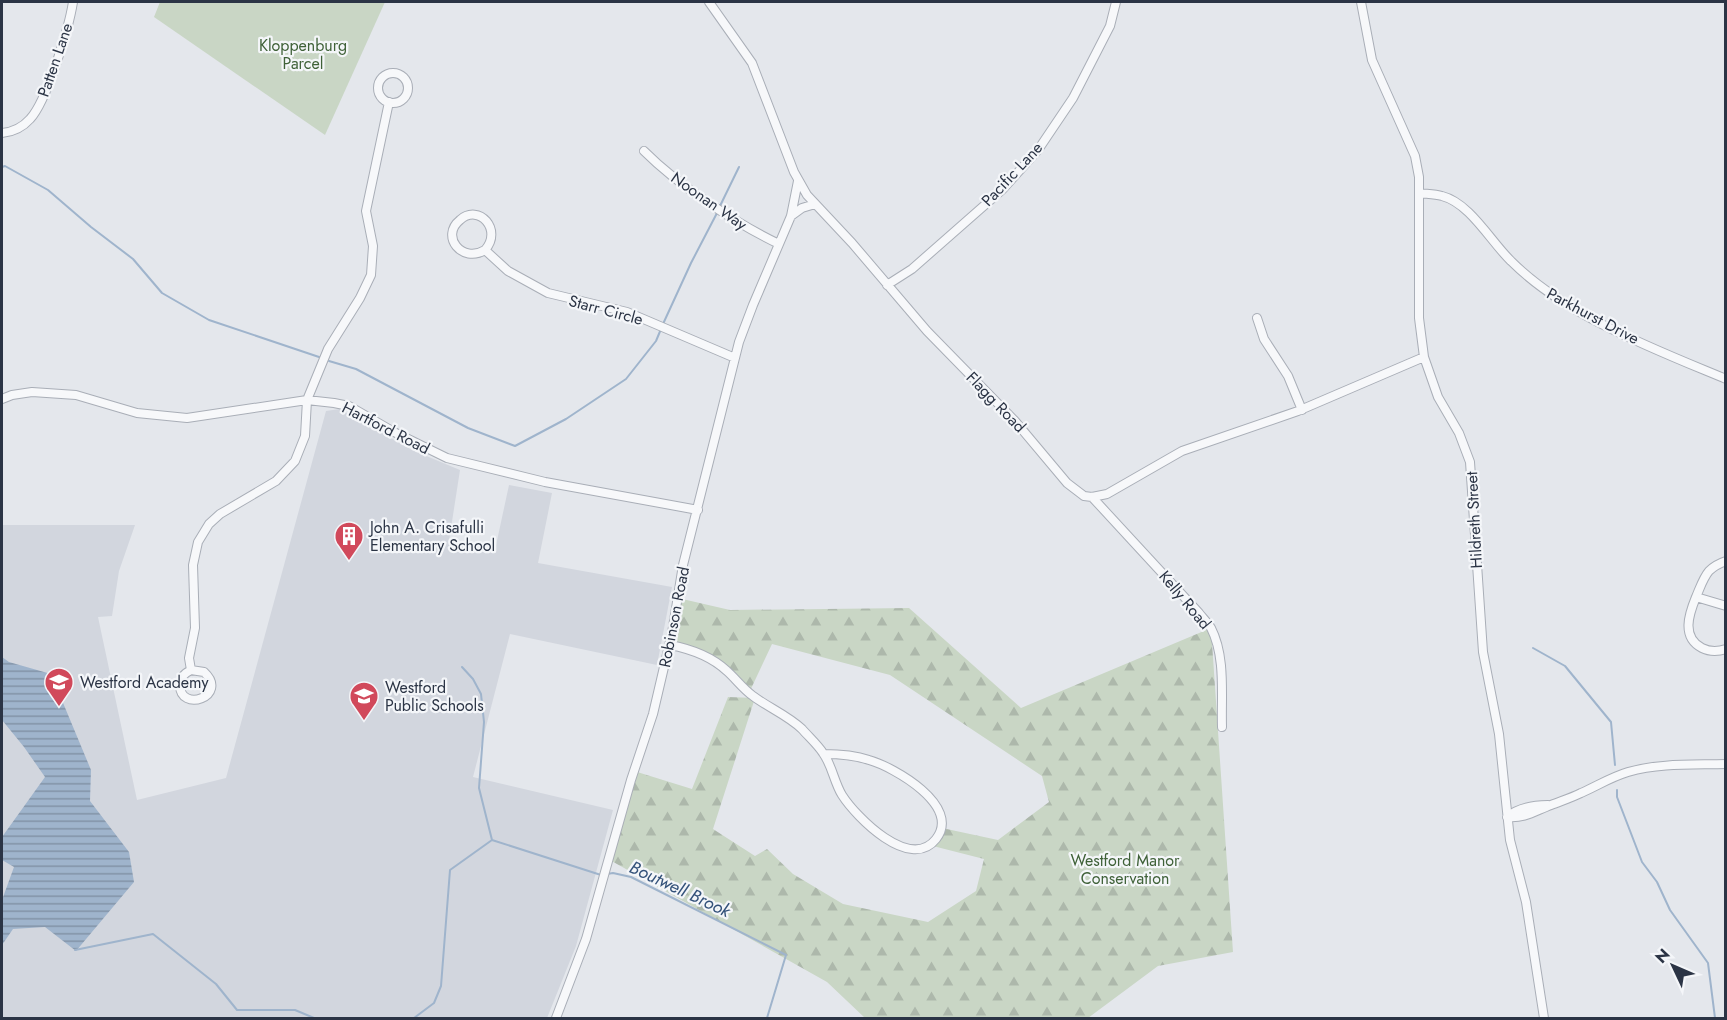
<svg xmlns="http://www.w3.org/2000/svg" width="1727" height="1020" viewBox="0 0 1727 1020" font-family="Jost,sans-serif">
  <defs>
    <pattern id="forest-firs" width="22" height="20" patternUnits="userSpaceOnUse" patternTransform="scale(1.5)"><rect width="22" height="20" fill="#c9d6c5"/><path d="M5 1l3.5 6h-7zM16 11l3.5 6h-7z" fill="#adb8ab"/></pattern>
    <pattern id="water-rules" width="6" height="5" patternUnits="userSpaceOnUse" patternTransform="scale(1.5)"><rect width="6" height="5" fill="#9fb4cc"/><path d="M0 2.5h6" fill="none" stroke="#8293a7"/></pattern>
  </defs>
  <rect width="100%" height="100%" fill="#e4e7ec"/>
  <path fill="#d2d6de" d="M 340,409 L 412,450 L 460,470 L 449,541 L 495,550 L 509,485 L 552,493 L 538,563 L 672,587 L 657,665 L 510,634 L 473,777 L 613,810 L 576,946 L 547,1018 L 2,1018 L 2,525 L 135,525 L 119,571 L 112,616 L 98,617 L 137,800 L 226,778 L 326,411 Z"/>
  <path fill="url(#forest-firs)" d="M 678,598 L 730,610 L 909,608 L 1021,708 L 1211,628 L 1233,952 L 1158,966 L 1088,1018 L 865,1018 L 827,982 L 608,859 L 634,771 L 692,789 L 728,697 L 755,698 L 713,829 L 755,856 L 767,849 L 793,874 L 843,904 L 928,922 L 976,891 L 984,859 L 929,845 L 942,828 L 998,840 L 1049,802 L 1042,776 L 890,675 L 772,644 L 749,693 L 708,657 L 670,645 Z"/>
  <path fill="#c9d6c5" d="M 160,2 L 385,2 L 325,135 L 154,17 Z"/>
  <path fill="url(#water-rules)" d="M 2,657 L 9,662 L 51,674 L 91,770 L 90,801 L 129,852 L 134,882 L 76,951 L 45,927 L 13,929 L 2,945 L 2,900 L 14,867 L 2,860 L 2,837 L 45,777 L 24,747 L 2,720 Z"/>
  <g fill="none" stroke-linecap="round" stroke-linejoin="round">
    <path stroke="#9fb4cc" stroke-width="2" d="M 1725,2 L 1726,2
      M 2,167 L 5,166 L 48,190 L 91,227 L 133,259 L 162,293 L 209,320 L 319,357
      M 719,208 L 739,167
      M 663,324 L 691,263 L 717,213
      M 329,361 L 356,369 L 468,428 L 515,446 L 566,419 L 626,379 L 656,341 L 661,329
      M 1533,648 L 1565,666 L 1611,722 L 1615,765
      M 462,667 L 473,679 L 481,694 L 484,722 L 479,788 L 492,840
      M 1617,790 L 1617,797 L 1642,862 L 1657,882 L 1670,910 L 1708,963 L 1715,1018
      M 607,874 L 613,873 L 631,877 L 786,955 L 767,1018
      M 75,950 L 153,934 L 216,984 L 237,1010 L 295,1010 L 314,1018
      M 414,1018 L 434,1003 L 441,986 L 450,870 L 492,840 L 601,875"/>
    <g stroke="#a9aeb7" stroke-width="10">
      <path id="street" d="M 709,2 L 752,63 L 794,172 L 807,195 L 852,243 L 927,331 L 1015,421 L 1067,483 L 1084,496 L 1092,497 L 1107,494 L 1182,451 L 1298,411 L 1424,357
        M 1361,2 L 1372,60 L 1415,156 L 1419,177 L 1419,318 L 1424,357 L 1438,397 L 1459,433 L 1470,462 L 1483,652 L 1499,734 L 1510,840 L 1526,902 L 1544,1018
        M378 88a15 15 0 1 1 30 0a15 15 0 1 1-30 0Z
        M 2,133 C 13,132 22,128 30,119 C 47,101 69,27 73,2
        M 644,151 C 678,185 735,223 779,244
        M 1419,193 C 1427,194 1435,194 1442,196 C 1470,203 1491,242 1511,261 C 1566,316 1654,349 1726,379
        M 791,216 L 802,208 L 815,204
        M 485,250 C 462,264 440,236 460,220 C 479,203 503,230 485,250 L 508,271 L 548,293 L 627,312 L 735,358
        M 887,285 L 912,269 L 1003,189 L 1038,150 L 1073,98 L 1110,26 L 1116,2
        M 1257,318 L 1264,339 L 1288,376 L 1302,410
        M 2,399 L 12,395 L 32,392 L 76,395 L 137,413 L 187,418 L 307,400 L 334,403 L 349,406 L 394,432 L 447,458 L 545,482 L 698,510
        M 1092,497 L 1199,613 C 1203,618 1208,623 1211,628 C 1226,657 1221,696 1222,727
        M 1726,561 C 1720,563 1714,566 1709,571 C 1703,578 1700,588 1696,597 C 1689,614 1681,637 1702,648 C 1710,652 1717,652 1726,649
        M 1696,597 L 1726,606
        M 670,645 C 691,649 711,656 727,671 C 736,679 743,689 753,696 C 769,708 787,715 802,729 C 809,737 818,745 823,753 C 832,765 834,782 842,795 C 856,817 910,872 936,839 C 962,806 894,767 869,760 C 854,755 840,754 824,754
        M 191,670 L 204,672 C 230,696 179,714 180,684 C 180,677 185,673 191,670 L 189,658 L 195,628 L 193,565 L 198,542 L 209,524 L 220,514 L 276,481 L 295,461 L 305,436 L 307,400 L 328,349 L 360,298 L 371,275 L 373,246 L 366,211 L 389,102
        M 1507,817 C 1524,819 1535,811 1551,805 C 1561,801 1571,798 1581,793 C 1597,786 1611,777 1628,772 C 1660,763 1692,765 1726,764
        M 1507,817 C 1519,807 1533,805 1548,805
        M 556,1018 L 586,939 L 631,780 L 653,714 L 672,633 L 683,565 L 739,342 L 753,305 L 791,216 L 798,181"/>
    </g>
    <use href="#street" stroke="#f7f8fa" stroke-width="8"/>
  </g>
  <defs>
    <g id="building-pin" transform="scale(1.5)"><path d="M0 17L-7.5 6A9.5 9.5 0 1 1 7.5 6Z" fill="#d1495b" stroke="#f4f6f9"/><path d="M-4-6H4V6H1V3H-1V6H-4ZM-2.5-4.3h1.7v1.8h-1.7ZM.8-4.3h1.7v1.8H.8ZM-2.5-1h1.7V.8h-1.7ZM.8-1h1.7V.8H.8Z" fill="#fff"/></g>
    <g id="school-pin" transform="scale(1.5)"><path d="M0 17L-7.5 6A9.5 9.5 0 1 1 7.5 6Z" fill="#d1495b" stroke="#f4f6f9"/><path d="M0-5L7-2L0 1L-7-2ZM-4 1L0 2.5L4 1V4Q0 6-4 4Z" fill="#fff"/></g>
  </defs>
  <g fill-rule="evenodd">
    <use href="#building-pin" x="349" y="536"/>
    <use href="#school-pin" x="59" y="682"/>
    <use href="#school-pin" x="364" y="696"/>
  </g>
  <g text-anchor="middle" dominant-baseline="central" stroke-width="4.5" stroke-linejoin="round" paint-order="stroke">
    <g font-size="16" fill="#3f6138" stroke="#f4f6f9">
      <text x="303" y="45">Kloppenburg<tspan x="303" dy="18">Parcel</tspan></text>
      <text x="1125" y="860">Westford Manor<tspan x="1125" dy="18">Conservation</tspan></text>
    </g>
    <g font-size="16" fill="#2b3445" stroke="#f4f6f9">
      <text transform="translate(55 60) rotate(-71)">Patten Lane</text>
      <text transform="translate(1012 174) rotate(-47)">Pacific Lane</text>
      <text transform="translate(709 201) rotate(35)">Noonan Way</text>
      <text transform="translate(606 310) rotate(15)">Starr Circle</text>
      <text transform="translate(1593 316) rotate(28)">Parkhurst Drive</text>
      <text transform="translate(996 402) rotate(46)">Flagg Road</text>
      <text transform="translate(386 428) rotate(27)">Hartford Road</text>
      <text transform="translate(1474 520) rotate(-93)">Hildreth Street</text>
      <text transform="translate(1185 600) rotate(50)">Kelly Road</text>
      <text transform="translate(674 617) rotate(-79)">Robinson Road</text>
    </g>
    <g font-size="16" fill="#2b3445" stroke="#f4f6f9" text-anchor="start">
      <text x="370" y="527">John A. Crisafulli<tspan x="370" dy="18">Elementary School</tspan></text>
      <text x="80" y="682">Westford Academy</text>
      <text x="385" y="687">Westford<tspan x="385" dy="18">Public Schools</tspan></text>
    </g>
    <g font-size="18" font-style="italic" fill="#34527a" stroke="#f4f6f9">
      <text transform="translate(680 889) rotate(25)">Boutwell Brook</text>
    </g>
  </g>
  <rect width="1727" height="1020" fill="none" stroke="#2b3445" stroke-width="6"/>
  <g transform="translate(1673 966) rotate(314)" stroke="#f4f6f9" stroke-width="4.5" paint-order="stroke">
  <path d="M0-4.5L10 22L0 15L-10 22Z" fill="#2b3445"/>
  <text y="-9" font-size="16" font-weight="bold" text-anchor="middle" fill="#2b3445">N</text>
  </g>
</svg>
